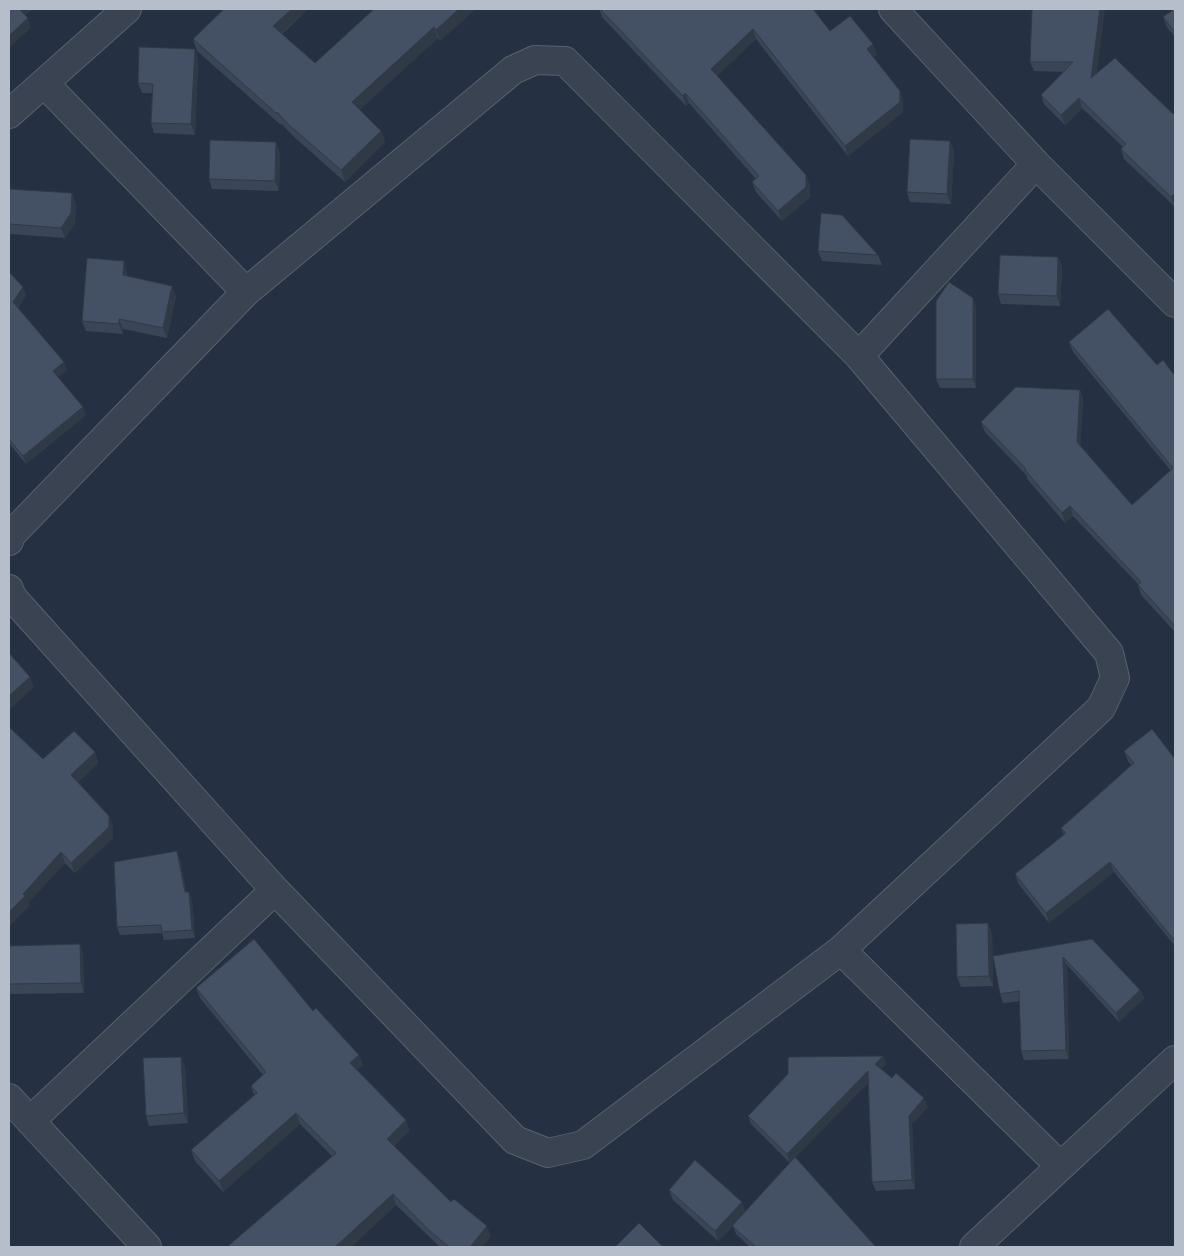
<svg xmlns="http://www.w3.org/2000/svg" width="1184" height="1256" viewBox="0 0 1184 1256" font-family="Manrope,sans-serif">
  <rect width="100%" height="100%" fill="#253142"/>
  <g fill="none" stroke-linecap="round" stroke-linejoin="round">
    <g stroke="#57616f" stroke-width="30">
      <path id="minor" d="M 893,9 L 1036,164 L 1175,303
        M 44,83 L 246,292
        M 9,114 L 127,9
        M 859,356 L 1036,164
        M 9,541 L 11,535 L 246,292 L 513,70 L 535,60 L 565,61 L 859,356 L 1109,653 L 1115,678 L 1101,708 L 841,950 L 583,1145 L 548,1153 L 515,1140 L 275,890 L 12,597 L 9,589
        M 841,950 L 1060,1166
        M 9,1098 L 147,1247
        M 30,1121 L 275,890
        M 974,1247 L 1175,1060"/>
    </g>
    <use href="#minor" stroke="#394352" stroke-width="28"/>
  </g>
  <path fill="#3a4656" d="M 224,9 L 308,9 L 282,34 L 315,63 L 474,10 L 440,41 L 438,38 L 359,110 L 381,131 L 385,142 L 345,182 L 293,136 L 281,123 L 281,125 L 197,51 L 193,39 Z
    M 598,9 L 809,9 L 830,31 L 877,54 L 873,57 L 900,91 L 903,101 L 903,112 L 848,156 L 756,39 L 717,76 L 810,185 L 810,197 L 782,221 L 756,192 L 752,182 L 756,179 L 689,103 L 686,106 L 602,17 L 600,11 Z
    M 1032,9 L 1096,74 L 1173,114 L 1175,112 L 1175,207 L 1124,159 L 1121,149 L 1123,147 L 1082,108 L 1065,125 L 1044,104 L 1041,95 L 1064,72 L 1034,71 L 1030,62 Z
    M 1175,9 L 1175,37 L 1167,27 L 1163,17 Z
    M 198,59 L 195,135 L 154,133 L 151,123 L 152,93 L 142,93 L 138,83 Z
    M 950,141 L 954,151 L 951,204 L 910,202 L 907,192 Z
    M 280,152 L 279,191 L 212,189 L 209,179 Z
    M 9,189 L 76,203 L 75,223 L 65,238 L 9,234 Z
    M 818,251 L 878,255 L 882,265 L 822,261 Z
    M 1058,257 L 1062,267 L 1060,306 L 1001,304 L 998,294 Z
    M 127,271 L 127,276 L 176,296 L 167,338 L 123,329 L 123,334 L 86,331 L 82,321 Z
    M 9,272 L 26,295 L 18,308 L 64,362 L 67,370 L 58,377 L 86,415 L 26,464 L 9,443 Z
    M 976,307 L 976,388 L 940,388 L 936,379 Z
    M 1069,342 L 1157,365 L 1175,376 L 1175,632 L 1141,595 L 1138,585 L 1139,585 L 1073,516 L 1065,523 L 1028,480 L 1026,475 L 985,432 L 981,422 L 1080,390 L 1083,399 L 1080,446 L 1132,505 L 1171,471 L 1073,352 Z
    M 1124,751 L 1175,759 L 1175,946 L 1114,872 L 1049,923 L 1018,883 L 1015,874 L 1064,835 L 1061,828 L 1131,765 L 1128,761 Z
    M 95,752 L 98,763 L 78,782 L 109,816 L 113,827 L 113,838 L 75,873 L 65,863 L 28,903 L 29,906 L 9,926 L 43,759 Z
    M 180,859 L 186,892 L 192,900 L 195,938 L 164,940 L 162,933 L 120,935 L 117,927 Z
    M 992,933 L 993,986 L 961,987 L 957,977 Z
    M 1092,939 L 1140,990 L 1144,998 L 1119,1022 L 1067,965 L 1069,1059 L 1024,1060 L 1021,1051 L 1020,1001 L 1003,1003 L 1000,994 Z
    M 9,946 L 83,954 L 84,993 L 10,994 L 9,992 Z
    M 196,988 L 313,1011 L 359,1055 L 363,1065 L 357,1070 L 410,1130 L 394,1146 L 451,1202 L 491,1236 L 482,1247 L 440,1247 L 396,1205 L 351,1247 L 227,1247 L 332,1156 L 300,1124 L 223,1192 L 195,1161 L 191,1150 L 254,1095 L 251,1086 L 263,1075 L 200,998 Z
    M 883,1056 L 886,1064 L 881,1069 L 928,1107 L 912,1124 L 915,1189 L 876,1191 L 872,1182 L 868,1083 L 795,1157 L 875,1247 L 750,1247 L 736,1234 L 733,1226 L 718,1241 L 673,1200 L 669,1190 L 746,1211 L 790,1163 L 751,1124 L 748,1116 Z
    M 181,1057 L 185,1067 L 188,1123 L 149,1126 L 146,1116 Z"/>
  <path fill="#303946" d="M 19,9 L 34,9 L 22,17 Z
    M 292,9 L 308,9 L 277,37 L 273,26 Z
    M 459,9 L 473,9 L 474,10 L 440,41 L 436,30 Z
    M 1100,9 L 1105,9 L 1095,88 L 1091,78 Z
    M 28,18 L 31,28 L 9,48 L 9,36 Z
    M 434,27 L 438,38 L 356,113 L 352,102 Z
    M 753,29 L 756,39 L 714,79 L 711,69 Z
    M 873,44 L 877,54 L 870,59 L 867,49 Z
    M 195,49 L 198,59 L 195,135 L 191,124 Z
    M 900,91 L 903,101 L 903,112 L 848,156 L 845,146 Z
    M 685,93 L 689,103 L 686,106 L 683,96 Z
    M 1079,98 L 1082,108 L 1065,125 L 1061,115 Z
    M 381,131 L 385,142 L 345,182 L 341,170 Z
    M 950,141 L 954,151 L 951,204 L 947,194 Z
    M 276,142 L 280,152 L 279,191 L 275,181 Z
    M 806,175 L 810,185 L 810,197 L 782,221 L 778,211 Z
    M 72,193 L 76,203 L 75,223 L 65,238 L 61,228 Z
    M 1175,193 L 1175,207 L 1171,197 Z
    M 1058,257 L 1062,267 L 1060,306 L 1057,296 Z
    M 124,261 L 127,271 L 126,285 L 123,275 Z
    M 172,286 L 176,296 L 167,338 L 163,328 Z
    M 23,287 L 26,295 L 16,310 L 13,302 Z
    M 973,298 L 976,307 L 976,388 L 973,379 Z
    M 119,319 L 123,329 L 123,334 L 119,324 Z
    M 64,362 L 67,370 L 56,379 L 53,371 Z
    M 1080,390 L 1083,399 L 1080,451 L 1077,442 Z
    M 83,407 L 86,415 L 26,464 L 23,456 Z
    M 1070,506 L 1073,516 L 1065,523 L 1062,513 Z
    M 30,677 L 34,687 L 9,710 L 9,696 Z
    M 95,752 L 98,763 L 74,785 L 71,775 Z
    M 109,816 L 113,827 L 113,838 L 75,873 L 71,863 Z
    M 177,851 L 180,859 L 187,900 L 185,892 Z
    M 61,852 L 65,863 L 28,903 L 29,906 L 9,926 L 9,912 L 23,894 Z
    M 1110,862 L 1114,872 L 1049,923 L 1046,913 Z
    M 189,892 L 192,900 L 195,938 L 192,930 Z
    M 988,923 L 992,933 L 993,986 L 989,976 Z
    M 80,944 L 83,954 L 84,993 L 81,983 Z
    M 1063,957 L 1067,965 L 1069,1059 L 1066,1050 Z
    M 1140,990 L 1144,998 L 1119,1022 L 1116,1013 Z
    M 359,1055 L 363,1065 L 354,1073 L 350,1063 Z
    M 883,1056 L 886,1064 L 878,1073 L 875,1064 Z
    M 181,1057 L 185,1067 L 188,1123 L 184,1113 Z
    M 868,1071 L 871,1080 L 790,1163 L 787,1154 Z
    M 924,1098 L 928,1107 L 912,1124 L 915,1189 L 912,1180 L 909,1116 Z
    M 296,1113 L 300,1124 L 223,1192 L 219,1181 Z
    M 406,1120 L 410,1130 L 391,1149 L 387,1139 Z
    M 393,1194 L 396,1205 L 351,1247 L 335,1247 Z
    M 742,1202 L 746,1212 L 718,1241 L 715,1231 Z
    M 487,1226 L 491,1236 L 482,1247 L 470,1247 Z"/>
  <path fill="#445164" stroke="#303946" d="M 9,9 L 19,9 L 28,18 L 9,36 Z
    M 224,9 L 292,9 L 273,26 L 315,63 L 374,9 L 459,9 L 436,30 L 434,27 L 352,102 L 381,131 L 341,170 L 289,125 L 277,112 L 277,114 L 193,39 Z
    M 600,9 L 809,9 L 810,10 L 813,9 L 830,31 L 850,16 L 873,44 L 867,49 L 900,91 L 900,102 L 845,146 L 753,29 L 711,69 L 806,175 L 806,187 L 778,211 L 752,182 L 759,176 L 685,93 L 683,96 Z
    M 1032,9 L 1100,9 L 1091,78 L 1115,58 L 1173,114 L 1175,112 L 1175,193 L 1171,197 L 1121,149 L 1126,144 L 1079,98 L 1061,115 L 1041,95 L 1073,62 L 1030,62 Z
    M 1174,9 L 1175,9 L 1175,32 L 1163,17 Z
    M 139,47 L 195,49 L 191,124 L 151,123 L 153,84 L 138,83 Z
    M 910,139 L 950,141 L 947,194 L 907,192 Z
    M 210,140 L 276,142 L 275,181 L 209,179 Z
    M 9,189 L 72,193 L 71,213 L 61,228 L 9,224 Z
    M 821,213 L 842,215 L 878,255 L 818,251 Z
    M 1000,255 L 1058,257 L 1057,296 L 998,294 Z
    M 87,258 L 124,261 L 123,275 L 172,286 L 163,328 L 119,319 L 119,324 L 82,321 Z
    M 9,272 L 23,287 L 13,302 L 64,362 L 53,371 L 83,407 L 23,456 L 9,439 Z
    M 949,282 L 973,298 L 973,379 L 936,379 L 936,301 Z
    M 1108,309 L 1157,365 L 1163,360 L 1175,376 L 1175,626 L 1138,585 L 1141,582 L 1070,506 L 1062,513 L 1025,470 L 1026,469 L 981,422 L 1016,387 L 1080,390 L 1077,442 L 1132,505 L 1173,468 L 1069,342 Z
    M 9,653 L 30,677 L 9,696 Z
    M 9,727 L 43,759 L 74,731 L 95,752 L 71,775 L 109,816 L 109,827 L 71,863 L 61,852 L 23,894 L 25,896 L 9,912 Z
    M 1152,729 L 1175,759 L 1175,941 L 1110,862 L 1046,913 L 1015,874 L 1066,833 L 1061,828 L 1134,763 L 1124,751 Z
    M 177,851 L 185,892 L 189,892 L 192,930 L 162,932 L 161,925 L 117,927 L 114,862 Z
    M 988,923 L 989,976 L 957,977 L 956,924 Z
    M 254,939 L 313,1011 L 316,1008 L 359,1055 L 350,1063 L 406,1120 L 387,1139 L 451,1202 L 454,1199 L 487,1226 L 470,1247 L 449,1247 L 431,1232 L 393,1194 L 335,1247 L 227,1247 L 336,1153 L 296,1113 L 219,1181 L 191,1150 L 257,1093 L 251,1086 L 266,1072 L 196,988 Z
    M 1092,939 L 1140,990 L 1116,1013 L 1063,957 L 1066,1050 L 1021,1051 L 1019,991 L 1000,994 L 993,956 Z
    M 80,944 L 81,983 L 9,984 L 9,946 Z
    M 883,1056 L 875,1064 L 892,1078 L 896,1073 L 924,1098 L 909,1116 L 912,1180 L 872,1182 L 868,1071 L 787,1154 L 748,1116 L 788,1074 L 788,1057 Z
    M 181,1057 L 184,1113 L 146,1116 L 143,1058 Z
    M 795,1157 L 875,1246 L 874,1247 L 756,1247 L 732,1226 Z
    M 695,1160 L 742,1202 L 715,1231 L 669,1190 Z
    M 639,1223 L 663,1247 L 617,1247 L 616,1246 Z"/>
  <rect width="1184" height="1256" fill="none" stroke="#b6becc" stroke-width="20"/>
</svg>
